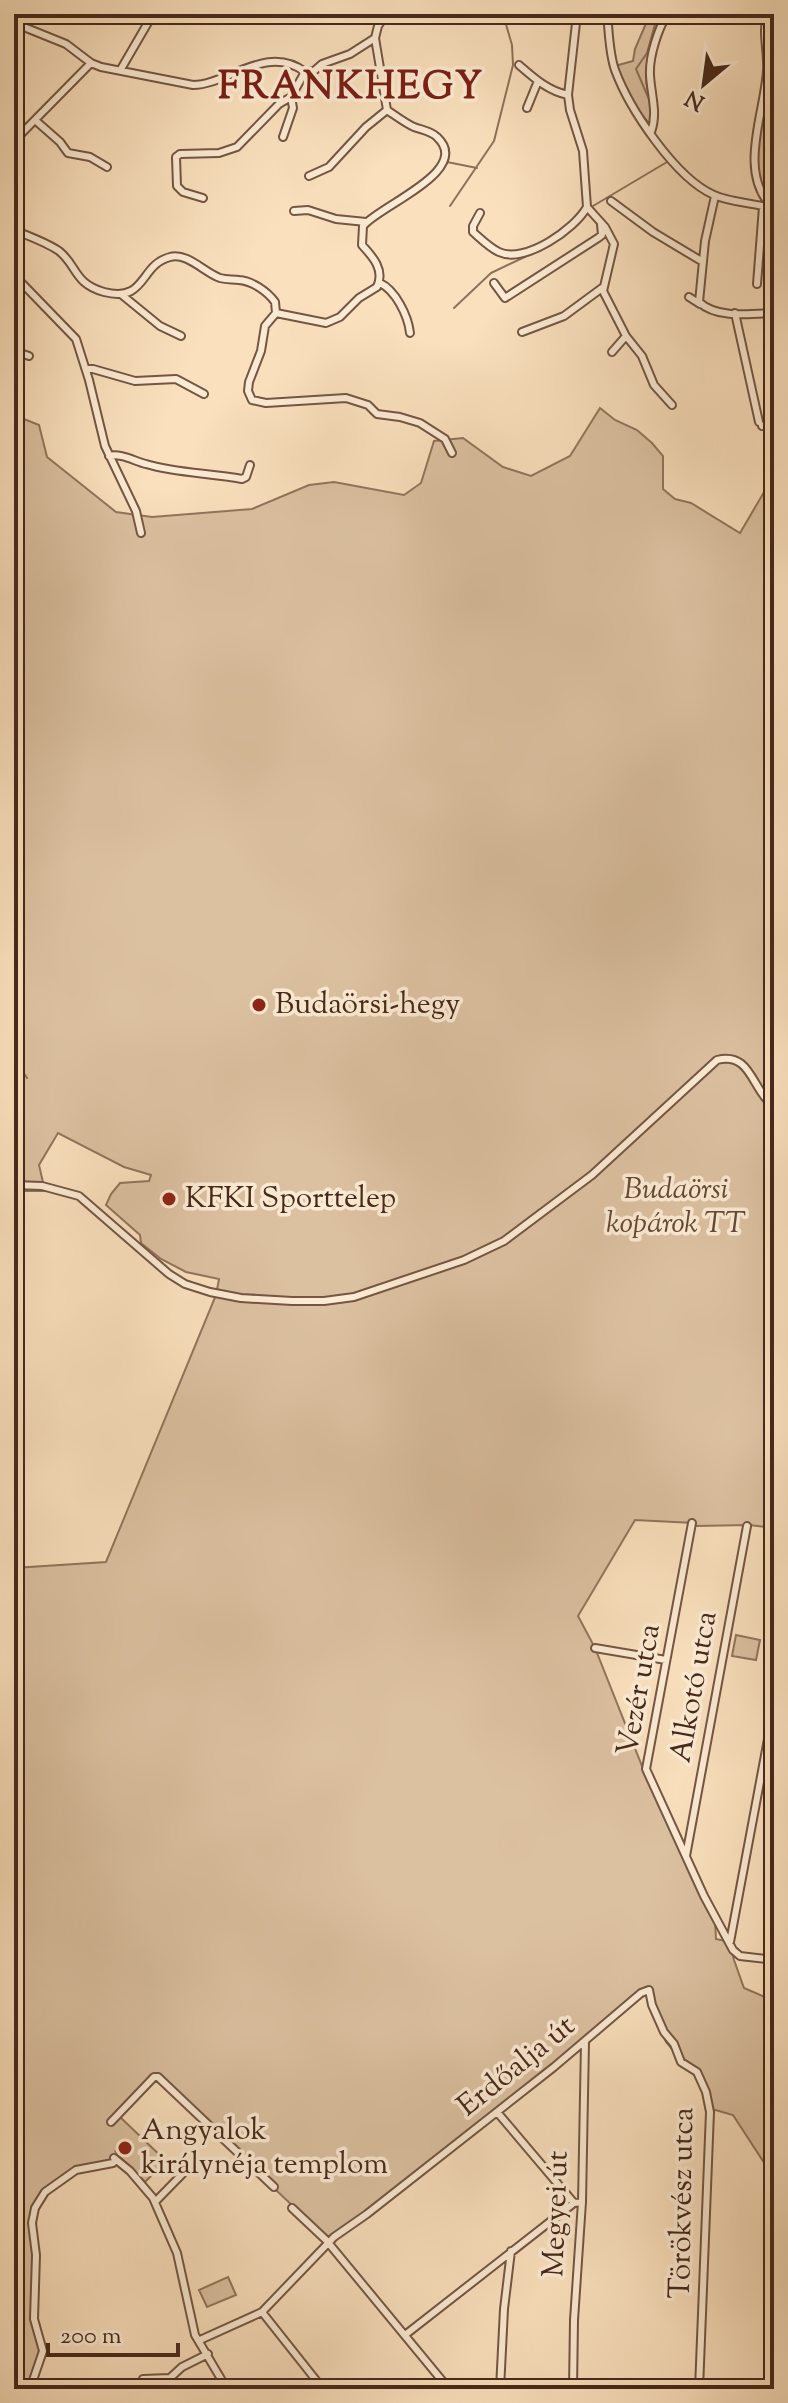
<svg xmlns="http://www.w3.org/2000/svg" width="788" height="2403" viewBox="0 0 788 2403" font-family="'Sorts Mill Goudy',serif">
  <rect width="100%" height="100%" fill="#fae0bd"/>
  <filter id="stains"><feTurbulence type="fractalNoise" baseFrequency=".0025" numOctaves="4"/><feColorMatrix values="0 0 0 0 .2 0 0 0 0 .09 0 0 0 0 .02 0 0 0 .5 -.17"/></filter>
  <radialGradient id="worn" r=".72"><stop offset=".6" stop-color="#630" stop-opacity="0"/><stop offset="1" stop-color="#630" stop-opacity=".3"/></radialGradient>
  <path fill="#dcc1a1" stroke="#92745e" stroke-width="2" d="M 650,14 L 665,14 C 656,32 646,55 646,75 C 645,92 657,108 650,124 L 637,110 L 615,66 L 633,61 L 635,49 Z
    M 767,14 L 774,14 L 774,209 C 741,175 764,125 766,83 C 767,60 767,37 767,14 Z
    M 600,408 L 615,420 L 637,430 L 652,443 L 663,456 L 663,489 L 675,499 L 691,503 L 740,533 L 767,487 L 774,505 L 774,1528 L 749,1525 L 696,1526 L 694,1523 L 635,1520 L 578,1616 L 595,1648 L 644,1771 L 715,1921 L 716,1939 L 730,1942 L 734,1960 L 744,1988 L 774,2001 L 774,2178 L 733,2115 L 708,2108 L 701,2083 L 666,2042 L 656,2018 L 649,1990 L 330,2241 L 157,2078 L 119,2116 L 166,2161 L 145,2182 L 116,2153 L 118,2160 L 77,2168 L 49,2186 L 30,2219 L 35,2253 L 32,2299 L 43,2351 L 29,2389 L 14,2389 L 14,1568 L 106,1562 L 216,1295 L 219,1279 L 186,1272 L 161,1259 L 141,1243 L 140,1235 L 106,1205 L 111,1194 L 120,1183 L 149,1181 L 151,1175 L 124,1167 L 58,1133 L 39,1165 L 45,1191 L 14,1191 L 14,415 L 39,425 L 47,457 L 116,512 L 152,517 L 252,509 L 309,485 L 334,482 L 404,495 L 421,483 L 434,441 L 463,438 L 503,467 L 531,476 L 570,456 Z
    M 736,1635 L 760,1640 L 756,1660 L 732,1656 Z
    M 228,2277 L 236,2295 L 207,2307 L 199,2290 Z"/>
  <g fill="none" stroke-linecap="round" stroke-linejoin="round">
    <path stroke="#8e715b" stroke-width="2" d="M 651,104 L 636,69 L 647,53 L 658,14
      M 447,162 L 477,168
      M 450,206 L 494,141 L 513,65 L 512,45 L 503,14
      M 593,206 L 667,162
      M 454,308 L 491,273 L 531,254
      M 14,1058 L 27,1078"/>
    <g stroke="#745643" stroke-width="10">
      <path id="minor" d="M 577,14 L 568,95 L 570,110 L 583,151 L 587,207 L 605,227 L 614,244 L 603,291 L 626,336 L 642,356 L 654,385 L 672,405
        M 607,14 C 609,32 609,53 615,70 C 629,108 675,178 714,195 C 732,203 756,203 774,209
        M 767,14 C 762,32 768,51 767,70 C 765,112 737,172 772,207
        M 14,23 L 66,44 L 91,63 L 101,67 L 193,85 C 227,85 267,43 305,72
        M 519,65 C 534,78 548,91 568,95
        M 121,69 L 153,14
        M 527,108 L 538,81
        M 35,120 L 60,142 L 68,153 L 90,157 L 107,167
        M 651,132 C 658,113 651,95 650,75 C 649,56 658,30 667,14
        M 21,134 L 91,63
        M 283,137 L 293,108 L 291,97
        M 309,176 L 329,167 L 366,127 L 387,110
        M 715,196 L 705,241 L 699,302 C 717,319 751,314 774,313
        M 203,198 L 183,192 L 177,186 L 176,157 L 180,154 L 219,153 L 237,147 L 279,104 L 291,97 L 305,72 L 314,71 L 322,64 L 350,54 L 375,38
        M 611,201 L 653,232 L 703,262
        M 294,211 L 308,210 L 336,219 L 366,222
        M 480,213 L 473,226 L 473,232 C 481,239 490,248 499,252 C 525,264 575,229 587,207
        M 14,230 C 28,236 46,242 59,251 C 77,265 74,284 104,292 C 147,303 139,265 170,257 C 187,252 205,273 220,278 C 227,280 232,279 239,280 C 252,281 267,291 275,302 L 276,313
        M 14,275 L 76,339 L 89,380 L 105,446 L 136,511 L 141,533
        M 380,283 C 395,290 408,315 410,333
        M 494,283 L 505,298 L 598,238 L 602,235 L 601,224
        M 757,284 L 763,207
        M 122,295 L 160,326 L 181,336
        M 689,297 L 700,304
        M 276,313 L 326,323 L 340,317 L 359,298 L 377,287 C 385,270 373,257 362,245 L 363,226 C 380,205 473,171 437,137 C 431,131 422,130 414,127 C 405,123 396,116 387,110 L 375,38 L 378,26 L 386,14
        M 276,313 L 265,326 L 261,351 L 249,382 L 248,391 L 252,400 L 266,403 L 346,398 L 368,405 L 377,414 L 400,417 L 420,423 L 445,439 L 452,453
        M 735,313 L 759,422
        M 522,332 L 564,316 L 602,288
        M 14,351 L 29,356
        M 612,352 L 626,336
        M 86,369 L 93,369 L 135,381 L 176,379 L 204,394
        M 762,426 L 774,420
        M 109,456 C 121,453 134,461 146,464 C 175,473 211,473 242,479 L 246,477 L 250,465
        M 14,1185 L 42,1186 L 79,1196 L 169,1274 L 185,1284 L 210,1292 L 241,1298 L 292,1301 L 324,1301 L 354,1297 L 464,1260 L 504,1241 L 592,1175 L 717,1060 C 749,1052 751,1084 769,1102
        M 692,1523 L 646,1769 L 704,1896 L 733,1950 L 740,1956 L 774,1960
        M 595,1648 L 666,1660
        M 686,1856 L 747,1526
        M 730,1942 L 774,1707
        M 497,2112 L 574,2203
        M 111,2122 L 154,2077 L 158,2077 L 274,2187
        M 114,2158 L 130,2171 L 153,2198 L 177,2253 L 195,2335 L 227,2389
        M 155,2202 L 194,2162
        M 292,2208 L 326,2240 L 449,2389
        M 262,2312 L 323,2389
        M 405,2335 L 574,2203 L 582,2202
        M 200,2340 L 262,2312 L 334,2237 L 367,2214 L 554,2067 L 641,1993 L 649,1990 L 652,2005 L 664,2032 L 674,2044 L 681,2062 L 697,2072 L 706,2092 L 710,2112 L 699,2389
        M 143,2379 L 170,2378 L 182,2367 L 208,2354
        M 30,2389 L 43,2351 L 34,2319 L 36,2255 L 32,2223 L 35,2208 L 45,2192 L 76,2170 L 113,2163 L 116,2160
        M 500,2389 L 504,2309 L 511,2251
        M 573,2389 L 574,2320 L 582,2202 L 585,2042"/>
    </g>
    <use href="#minor" stroke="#fcebd4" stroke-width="6"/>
  </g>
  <g fill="#8f2418" stroke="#fcebd4" stroke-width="3">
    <circle cx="259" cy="1005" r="8"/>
    <circle cx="169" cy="1199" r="8"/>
    <circle cx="125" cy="2148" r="8"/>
  </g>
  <g text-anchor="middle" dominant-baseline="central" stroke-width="7" stroke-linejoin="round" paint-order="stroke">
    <g font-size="30" fill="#47281a" stroke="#fcebd4" text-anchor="start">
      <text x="275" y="1005">Budaörsi-hegy</text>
      <text x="185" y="1199">KFKI Sporttelep</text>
      <text x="141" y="2131">Angyalok<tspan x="141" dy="34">királynéja templom</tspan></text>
    </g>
    <g font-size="30" font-style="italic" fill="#654735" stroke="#fcebd4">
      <text x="676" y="1190">Budaörsi<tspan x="676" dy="34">kopárok TT</tspan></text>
    </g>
    <g font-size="30" fill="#47281a" stroke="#fcebd4">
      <text transform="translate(695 1687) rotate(-80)">Alkotó utca</text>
      <text transform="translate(640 1690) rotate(-80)">Vezér utca</text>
      <text transform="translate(517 2067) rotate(-39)">Erdőalja út</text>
      <text transform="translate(683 2203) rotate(-89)">Törökvész utca</text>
      <text transform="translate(557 2214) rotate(-88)">Megyei út</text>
    </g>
    <g font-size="38" font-weight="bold" letter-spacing="2" fill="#7a1f14" stroke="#fcebd4">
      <text x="351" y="89">FRANKHEGY</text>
    </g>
  </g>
  <rect width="788" height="2403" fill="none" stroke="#fae0bd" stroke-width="48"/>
  <rect x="16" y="16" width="756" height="2371" fill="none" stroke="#47281a" stroke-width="4"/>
  <rect x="24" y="24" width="740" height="2355" fill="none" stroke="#47281a" stroke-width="2"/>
  <g transform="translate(704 84) rotate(209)" stroke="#fcebd4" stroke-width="6" paint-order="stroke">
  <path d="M0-6L14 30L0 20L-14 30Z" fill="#47281a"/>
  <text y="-12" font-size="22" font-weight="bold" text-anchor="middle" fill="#47281a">N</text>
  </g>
  <path d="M48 2343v12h130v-12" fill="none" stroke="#47281a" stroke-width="4"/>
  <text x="60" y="2343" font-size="24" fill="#47281a" stroke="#fcebd4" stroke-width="6" paint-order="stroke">200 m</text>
  <rect width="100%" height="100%" filter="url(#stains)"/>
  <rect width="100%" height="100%" fill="url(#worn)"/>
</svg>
